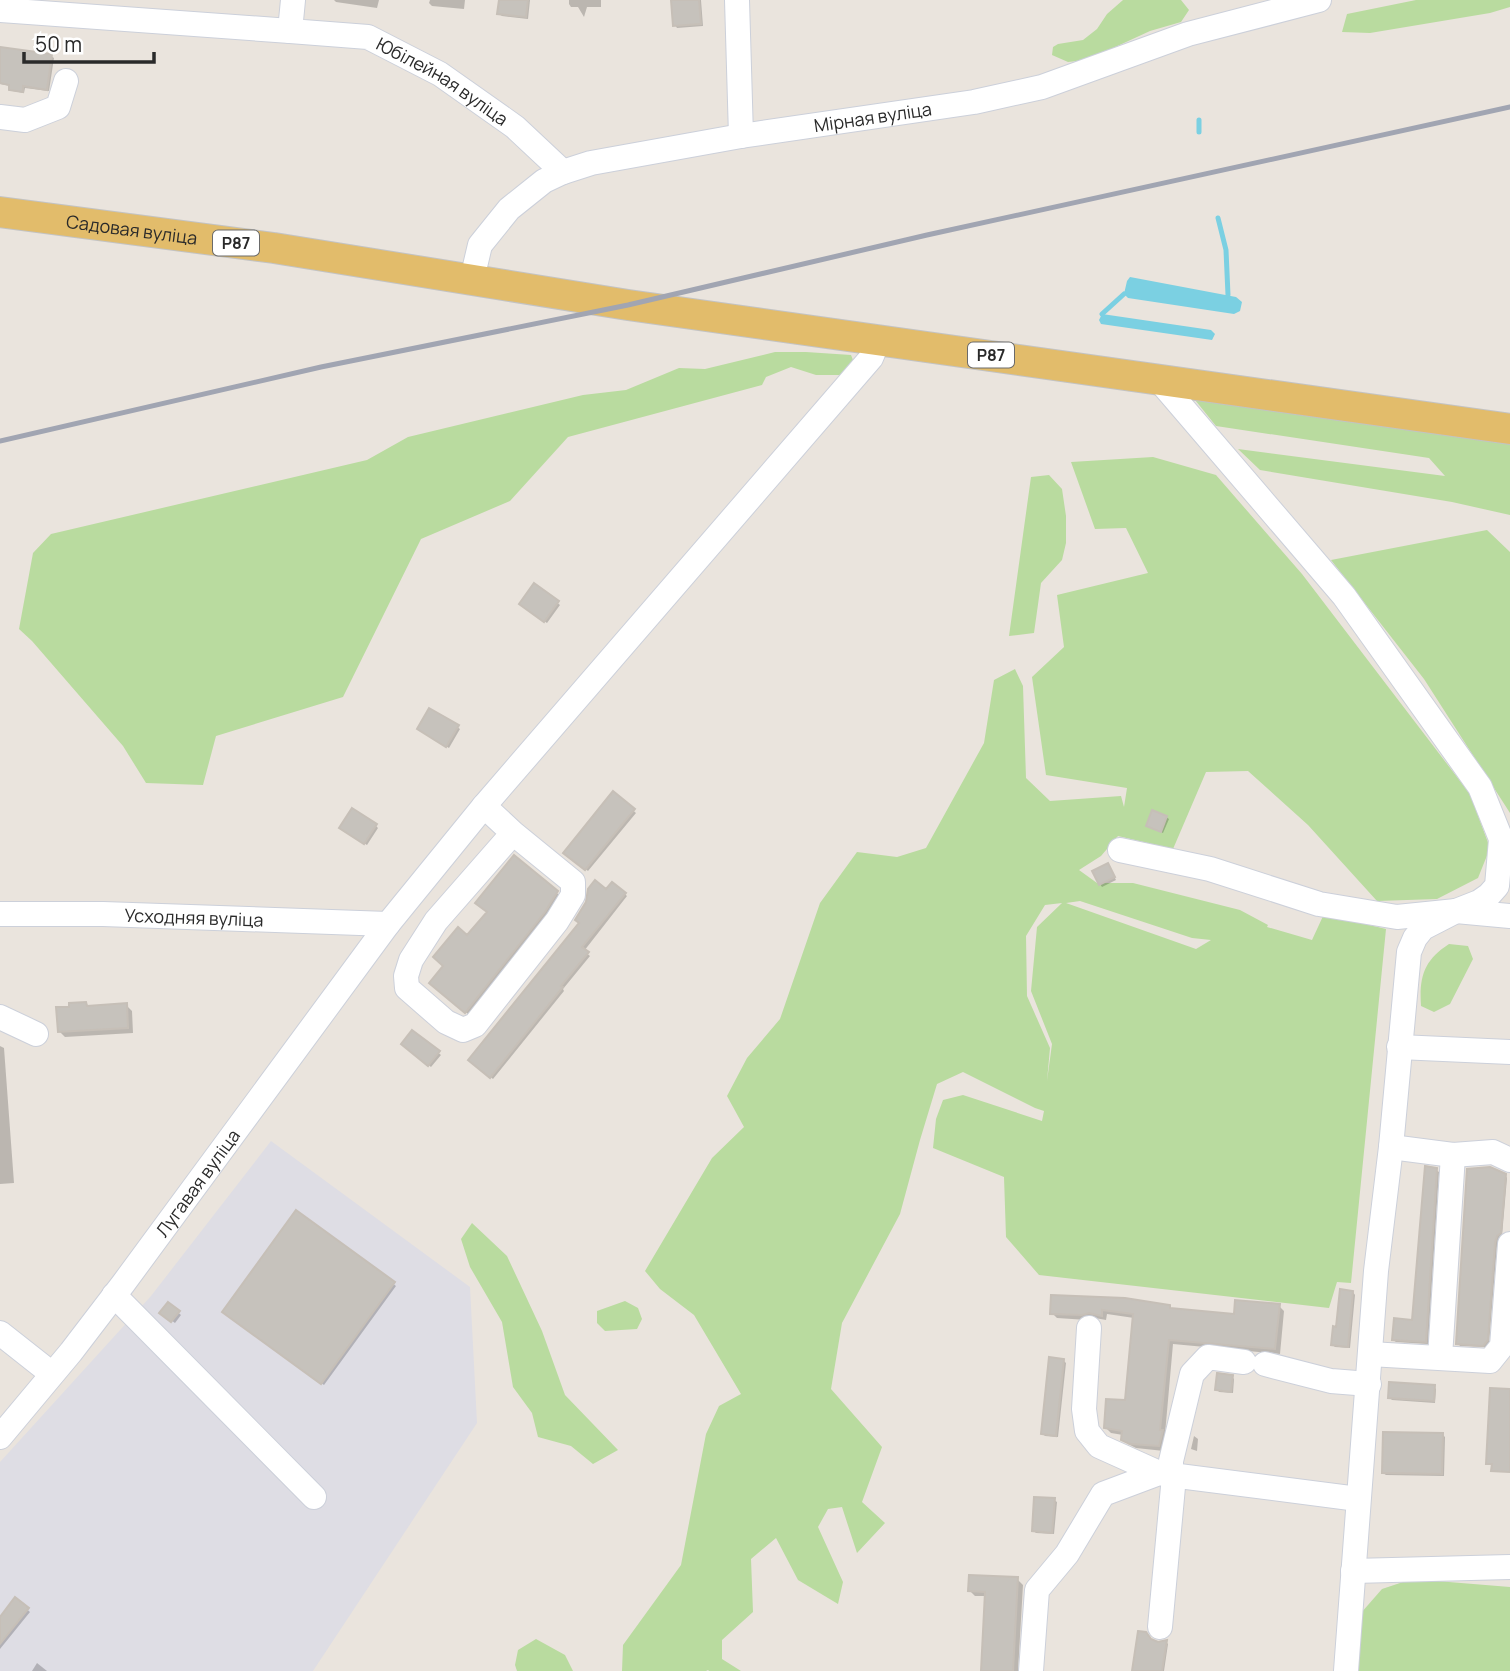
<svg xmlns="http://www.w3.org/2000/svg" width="1510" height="1671" viewBox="0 0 1510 1671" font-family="Manrope,sans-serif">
  <rect width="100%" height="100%" fill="#eae4dd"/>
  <path fill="#dedde4" d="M 271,1141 L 470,1287 L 477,1423 L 313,1671 L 0,1671 L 0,1462 L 151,1296 Z"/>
  <path fill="#b9db9f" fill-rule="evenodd" d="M 1123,0 L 1181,0 L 1189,10 L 1181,22 L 1150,31 L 1087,60 L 1068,62 L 1052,55 L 1053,47 L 1058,44 L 1083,40 L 1097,29 L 1107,14 Z
    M 1416,0 L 1510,0 L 1510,7 L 1490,13 L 1370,33 L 1342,32 L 1347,14 Z
    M 775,352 L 806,352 L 851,355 L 855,365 L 844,375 L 816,375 L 791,367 L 766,377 L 762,385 L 568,437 L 510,501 L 421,539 L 343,697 L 216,736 L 203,785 L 146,783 L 123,746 L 32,641 L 19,629 L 33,553 L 51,534 L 367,460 L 408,437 L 583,395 L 626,390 L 679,368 L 705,369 Z
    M 1187,390 L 1510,438 L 1510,515 L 1452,502 L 1260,470 L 1238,449 L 1445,476 L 1429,458 L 1216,426 Z
    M 1153,457 L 1216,475 L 1302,574 L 1470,794 L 1490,848 L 1478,878 L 1437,899 L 1377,901 L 1308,825 L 1248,771 L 1206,772 L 1173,849 L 1118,836 L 1101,856 L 1079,870 L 1097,883 L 1133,883 L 1240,910 L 1268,925 L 1267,927 L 1312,940 L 1324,914 L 1386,929 L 1351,1283 L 1337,1282 L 1329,1308 L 1039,1275 L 1006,1237 L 1004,1177 L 933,1148 L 936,1119 L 943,1100 L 963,1095 L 1042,1121 L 1044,1111 L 1035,1108 L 963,1072 L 937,1084 L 920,1140 L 900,1214 L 842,1323 L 831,1389 L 882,1447 L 862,1502 L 885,1523 L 857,1553 L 842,1507 L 828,1509 L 818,1527 L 843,1582 L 838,1604 L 798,1580 L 776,1538 L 751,1559 L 753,1612 L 722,1640 L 722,1659 L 741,1671 L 709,1671 L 708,1670 L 706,1671 L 622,1671 L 623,1645 L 681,1565 L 706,1434 L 719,1406 L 741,1394 L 694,1315 L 660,1289 L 645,1271 L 712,1158 L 744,1127 L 727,1096 L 747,1058 L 780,1019 L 820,903 L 857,852 L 897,857 L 926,848 L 984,743 L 994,680 L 1015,669 L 1023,686 L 1026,778 L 1050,801 L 1121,796 L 1124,807 L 1127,788 L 1046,775 L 1032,677 L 1064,647 L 1057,595 L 1148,573 L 1126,528 L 1095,529 L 1071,462 ZM 1080,901 L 1192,938 L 1211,940 L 1196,949 L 1066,903 ZM 1062,903 L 1037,927 L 1031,991 L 1052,1044 L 1047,1081 L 1050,1048 L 1027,996 L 1026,936 L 1045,905 Z
    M 1049,475 L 1062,489 L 1066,516 L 1066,543 L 1062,560 L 1041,583 L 1034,633 L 1009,636 L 1031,477 Z
    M 1487,530 L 1510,552 L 1510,813 L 1424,679 L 1331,560 Z
    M 1449,944 L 1468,946 L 1473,959 L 1450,1004 L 1434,1012 L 1421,1006 C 1419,977 1424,960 1449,944 Z
    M 472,1223 L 507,1256 L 542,1331 L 565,1395 L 618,1450 L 593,1464 L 571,1446 L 538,1437 L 532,1413 L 513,1387 L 502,1322 L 470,1267 L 461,1239 Z
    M 625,1301 L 638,1308 L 642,1319 L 637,1329 L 605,1331 L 597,1323 L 597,1311 Z
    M 1412,1579 L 1510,1587 L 1510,1671 L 1356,1671 L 1361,1613 L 1382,1589 Z
    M 536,1639 L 565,1655 L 573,1671 L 517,1671 L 515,1665 L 518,1650 Z"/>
  <path fill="#7bd0e2" d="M 1130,277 L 1236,297 L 1242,302 L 1240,311 L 1234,314 L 1128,298 L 1124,294 L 1127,281 Z
    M 1102,314 L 1211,330 L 1215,334 L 1212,340 L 1101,324 L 1099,320 Z"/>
  <path fill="#0003" d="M 334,0 L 379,0 L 377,8 L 336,2 Z
    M 430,0 L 465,0 L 464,9 L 432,6 L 429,3 Z
    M 501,0 L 530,0 L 528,19 L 502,16 L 499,14 Z
    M 569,0 L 601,0 L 601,7 L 587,7 L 584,17 L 578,7 L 571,7 L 569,4 Z
    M 673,0 L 701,0 L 703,26 L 677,28 L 675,25 Z
    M 0,48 L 51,56 L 54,58 L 49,91 L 25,88 L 24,93 L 13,91 L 10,89 L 11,86 L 0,84 Z
    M 534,585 L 560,605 L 547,623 L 523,606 Z
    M 457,727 L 460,729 L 449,748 L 421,731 Z
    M 614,794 L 636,813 L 588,871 L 565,852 Z
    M 1166,817 L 1169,819 L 1163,833 L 1148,826 Z
    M 376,826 L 378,828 L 367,845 L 344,830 Z
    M 514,858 L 559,895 L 547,915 L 468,1014 L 431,983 L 489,912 Z
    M 1110,868 L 1116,880 L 1102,887 L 1100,884 Z
    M 613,884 L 627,896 L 584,951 L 590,956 L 563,989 L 564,991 L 493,1079 L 470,1060 Z
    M 86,1003 L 89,1007 L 126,1005 L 132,1011 L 133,1033 L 65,1037 L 59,1031 L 71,1008 Z
    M 413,1032 L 441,1055 L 431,1067 L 403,1044 Z
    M 0,1046 L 4,1048 L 14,1183 L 0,1184 Z
    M 1436,1170 L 1439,1172 L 1428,1344 L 1396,1342 L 1393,1340 L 1413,1322 Z
    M 1505,1175 L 1507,1178 L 1502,1236 L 1499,1239 L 1497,1246 L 1489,1343 L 1486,1347 L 1460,1346 L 1458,1343 Z
    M 296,1212 L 396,1286 L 324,1385 L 226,1314 Z
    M 1353,1292 L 1355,1295 L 1350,1348 L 1335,1347 L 1332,1344 Z
    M 1053,1297 L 1169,1307 L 1172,1310 L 1235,1316 L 1279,1306 L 1284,1311 L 1280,1354 L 1173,1344 L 1165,1434 L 1167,1437 L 1164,1451 L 1136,1448 L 1128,1444 L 1123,1439 L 1123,1435 L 1111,1433 L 1106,1428 L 1126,1402 L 1134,1318 L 1107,1314 L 1106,1320 L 1095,1318 L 1087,1320 L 1057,1318 L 1052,1313 Z
    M 168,1304 L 181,1315 L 175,1323 L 162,1313 Z
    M 1063,1360 L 1066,1363 L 1058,1437 L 1045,1436 L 1043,1434 Z
    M 1232,1377 L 1234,1379 L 1233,1393 L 1219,1392 L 1217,1389 Z
    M 1434,1387 L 1436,1389 L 1435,1403 L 1392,1400 L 1390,1398 Z
    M 1442,1434 L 1445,1437 L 1444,1476 L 1386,1475 L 1383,1473 Z
    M 1194,1436 L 1198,1439 L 1197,1451 L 1191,1449 Z
    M 1054,1500 L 1057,1502 L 1054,1534 L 1036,1533 L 1033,1530 Z
    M 1017,1579 L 1023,1585 L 1018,1671 L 983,1671 L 986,1596 L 975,1596 L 969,1590 Z
    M 16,1600 L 30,1612 L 0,1649 L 0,1619 Z
    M 1152,1641 L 1159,1644 L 1166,1642 L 1168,1644 L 1164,1671 L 1134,1671 Z
    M 37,1663 L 47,1671 L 32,1671 Z"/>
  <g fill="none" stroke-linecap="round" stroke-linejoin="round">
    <path stroke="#7bd0e2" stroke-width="5" d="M 1199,120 L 1199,132
      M 1218,218 L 1226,250 L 1228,295
      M 1102,314 L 1124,294"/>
  </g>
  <path fill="#c6c2bc" stroke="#c6bfb7" stroke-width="2" d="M 499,0 L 528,0 L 526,17 L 497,14 Z
    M 671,0 L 699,0 L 701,24 L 673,26 Z
    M 0,47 L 52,54 L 47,90 L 23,86 L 23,92 L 9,90 L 9,85 L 0,83 Z
    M 534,583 L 559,601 L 544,622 L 519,604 Z
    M 429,708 L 459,725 L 446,747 L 417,729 Z
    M 613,791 L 635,809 L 585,870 L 563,853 Z
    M 352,808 L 377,824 L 364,844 L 339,828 Z
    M 1152,810 L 1167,816 L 1161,832 L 1146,826 Z
    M 514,855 L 558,891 L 545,912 L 465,1013 L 429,983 L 443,966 L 433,957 L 458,927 L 467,935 L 487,912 L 475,903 Z
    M 1108,863 L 1115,877 L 1099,885 L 1092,871 Z
    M 595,880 L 606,889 L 612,882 L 626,893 L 582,947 L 589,952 L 561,986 L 563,987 L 490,1078 L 468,1060 L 579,923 L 575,920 L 586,902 L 588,889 Z
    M 86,1002 L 87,1006 L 127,1003 L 128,1028 L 58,1032 L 56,1007 L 69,1007 L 69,1003 Z
    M 412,1030 L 440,1051 L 428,1066 L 401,1044 Z
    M 1425,1166 L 1437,1168 L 1426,1342 L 1392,1340 L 1394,1318 L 1412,1320 Z
    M 1490,1167 L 1506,1174 L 1501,1233 L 1497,1236 L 1495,1243 L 1488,1340 L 1483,1346 L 1456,1344 L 1467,1169 Z
    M 296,1210 L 395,1282 L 321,1384 L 222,1312 Z
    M 1340,1289 L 1353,1291 L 1348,1347 L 1331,1345 L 1333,1326 L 1336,1327 Z
    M 1051,1295 L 1125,1298 L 1170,1305 L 1170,1308 L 1234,1314 L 1235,1300 L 1280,1304 L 1275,1349 L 1169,1340 L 1160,1430 L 1163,1430 L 1159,1446 L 1130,1444 L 1121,1440 L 1122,1431 L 1104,1428 L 1106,1399 L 1125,1400 L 1133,1314 L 1102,1310 L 1102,1316 L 1089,1313 L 1082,1315 L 1050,1314 Z
    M 168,1302 L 180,1311 L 171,1322 L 159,1313 Z
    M 1049,1357 L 1064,1359 L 1056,1436 L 1041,1434 Z
    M 1217,1373 L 1233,1375 L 1231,1392 L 1215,1390 Z
    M 1389,1382 L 1435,1385 L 1434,1401 L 1388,1398 Z
    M 1490,1388 L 1510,1389 L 1510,1472 L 1491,1471 L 1492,1464 L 1486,1464 Z
    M 1383,1432 L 1443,1433 L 1442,1474 L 1382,1473 Z
    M 1034,1497 L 1055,1498 L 1052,1533 L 1032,1531 Z
    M 969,1575 L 1018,1577 L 1013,1671 L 981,1671 L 985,1592 L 968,1591 Z
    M 15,1597 L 29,1608 L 0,1644 L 0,1617 Z
    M 1138,1631 L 1146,1632 L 1151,1639 L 1158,1642 L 1167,1640 L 1162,1671 L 1132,1671 Z"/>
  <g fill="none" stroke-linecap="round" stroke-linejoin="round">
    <g stroke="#ccd0da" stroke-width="26">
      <g id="minor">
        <path id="s1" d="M 293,0 L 290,31 L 368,37 L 440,74 L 515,127 L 563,172"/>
        <path d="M 737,0 L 741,136"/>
        <path d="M 0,10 L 290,31"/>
        <path d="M 0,117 L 25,120 L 58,107 L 66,81"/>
        <path id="s2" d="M 472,279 L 480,245 L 509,209 L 544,181 L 563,172 L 591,163 L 741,136 L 974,102 L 1042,87 L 1188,34 L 1319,0"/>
        <path d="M 1158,379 L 1344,596 L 1480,787 L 1501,839 L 1497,886 L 1489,895 L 1479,902 L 1456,911 L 1423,928 L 1415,938 L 1409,952 L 1391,1147 L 1376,1271 L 1346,1671"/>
        <path d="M 484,806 L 513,833 L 573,882 L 573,895 L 557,921 L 475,1025 L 463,1030 L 446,1022 L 407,988 L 406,976 L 411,960 L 436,921 L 513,833"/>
        <path d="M 1120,850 L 1210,869 L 1319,904 L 1397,917 L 1456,911 L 1510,916"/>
        <path id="s3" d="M 0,914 L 103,914 L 388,924"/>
        <path d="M 0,1017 L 36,1034"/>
        <path d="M 1399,1047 L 1510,1052"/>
        <path d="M 1391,1147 L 1453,1155 L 1493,1152 L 1510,1160"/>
        <path d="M 114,1295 L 314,1497"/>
        <path d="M 1089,1328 L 1084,1409 L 1087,1431 L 1099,1446 L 1159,1473"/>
        <path d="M 0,1333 L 52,1374"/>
        <path d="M 1370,1354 L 1490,1361 L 1502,1346 L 1510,1244"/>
        <path d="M 1440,1357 L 1453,1155"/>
        <path d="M 1265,1364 L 1331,1381 L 1369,1384"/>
        <path id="s4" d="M 0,1437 L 71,1352 L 123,1284 L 388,924 L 484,806 L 871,358 L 879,339"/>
        <path d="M 1171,1475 L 1171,1461 L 1192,1374 L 1208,1357 L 1244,1362"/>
        <path d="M 1353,1571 L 1510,1567"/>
        <path d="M 1160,1627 L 1174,1476"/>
        <path d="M 1031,1671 L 1037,1590 L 1067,1554 L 1103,1494 L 1159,1473 L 1171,1475 L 1358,1499"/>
      </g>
    </g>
    <g stroke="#c3c3c3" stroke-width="32">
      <g id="major">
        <path id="s5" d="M 0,212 L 274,248 L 628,305 L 1510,429"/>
      </g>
    </g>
    <use href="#minor" stroke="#fff" stroke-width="24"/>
    <use href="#major" stroke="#e2bc6b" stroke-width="30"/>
    <path stroke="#a1a5b2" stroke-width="5" d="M 0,441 L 321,367 L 628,305 L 927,235 L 1510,107"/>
  </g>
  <g text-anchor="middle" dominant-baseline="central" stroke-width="5" stroke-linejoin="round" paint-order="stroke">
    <g fill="#fff" stroke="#6a6a6a" stroke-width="2">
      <rect x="213" y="230.5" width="46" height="25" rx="5"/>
      <rect x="968" y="342.5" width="46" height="25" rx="5"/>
    </g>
    <g font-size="16" font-weight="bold" fill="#2a2a2a">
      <text x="236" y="243">Р87</text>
      <text x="991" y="355">Р87</text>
    </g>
    <g font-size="18" fill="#2a2a2a" stroke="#fff">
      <text stroke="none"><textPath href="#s1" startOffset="196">Юбілейная вуліца</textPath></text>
      <text stroke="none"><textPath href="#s2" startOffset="462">Мірная вуліца</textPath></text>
      <text stroke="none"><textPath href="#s5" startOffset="133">Садовая вуліца</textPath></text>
      <text stroke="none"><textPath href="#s3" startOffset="194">Усходняя вуліца</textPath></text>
      <text stroke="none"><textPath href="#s4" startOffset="322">Лугавая вуліца</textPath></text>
    </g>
  </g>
  <path d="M24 52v10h130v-10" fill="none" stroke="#2a2a2a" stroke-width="3.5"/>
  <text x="35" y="52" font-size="21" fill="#2a2a2a" stroke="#ffffff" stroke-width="5" paint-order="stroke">50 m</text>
</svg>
